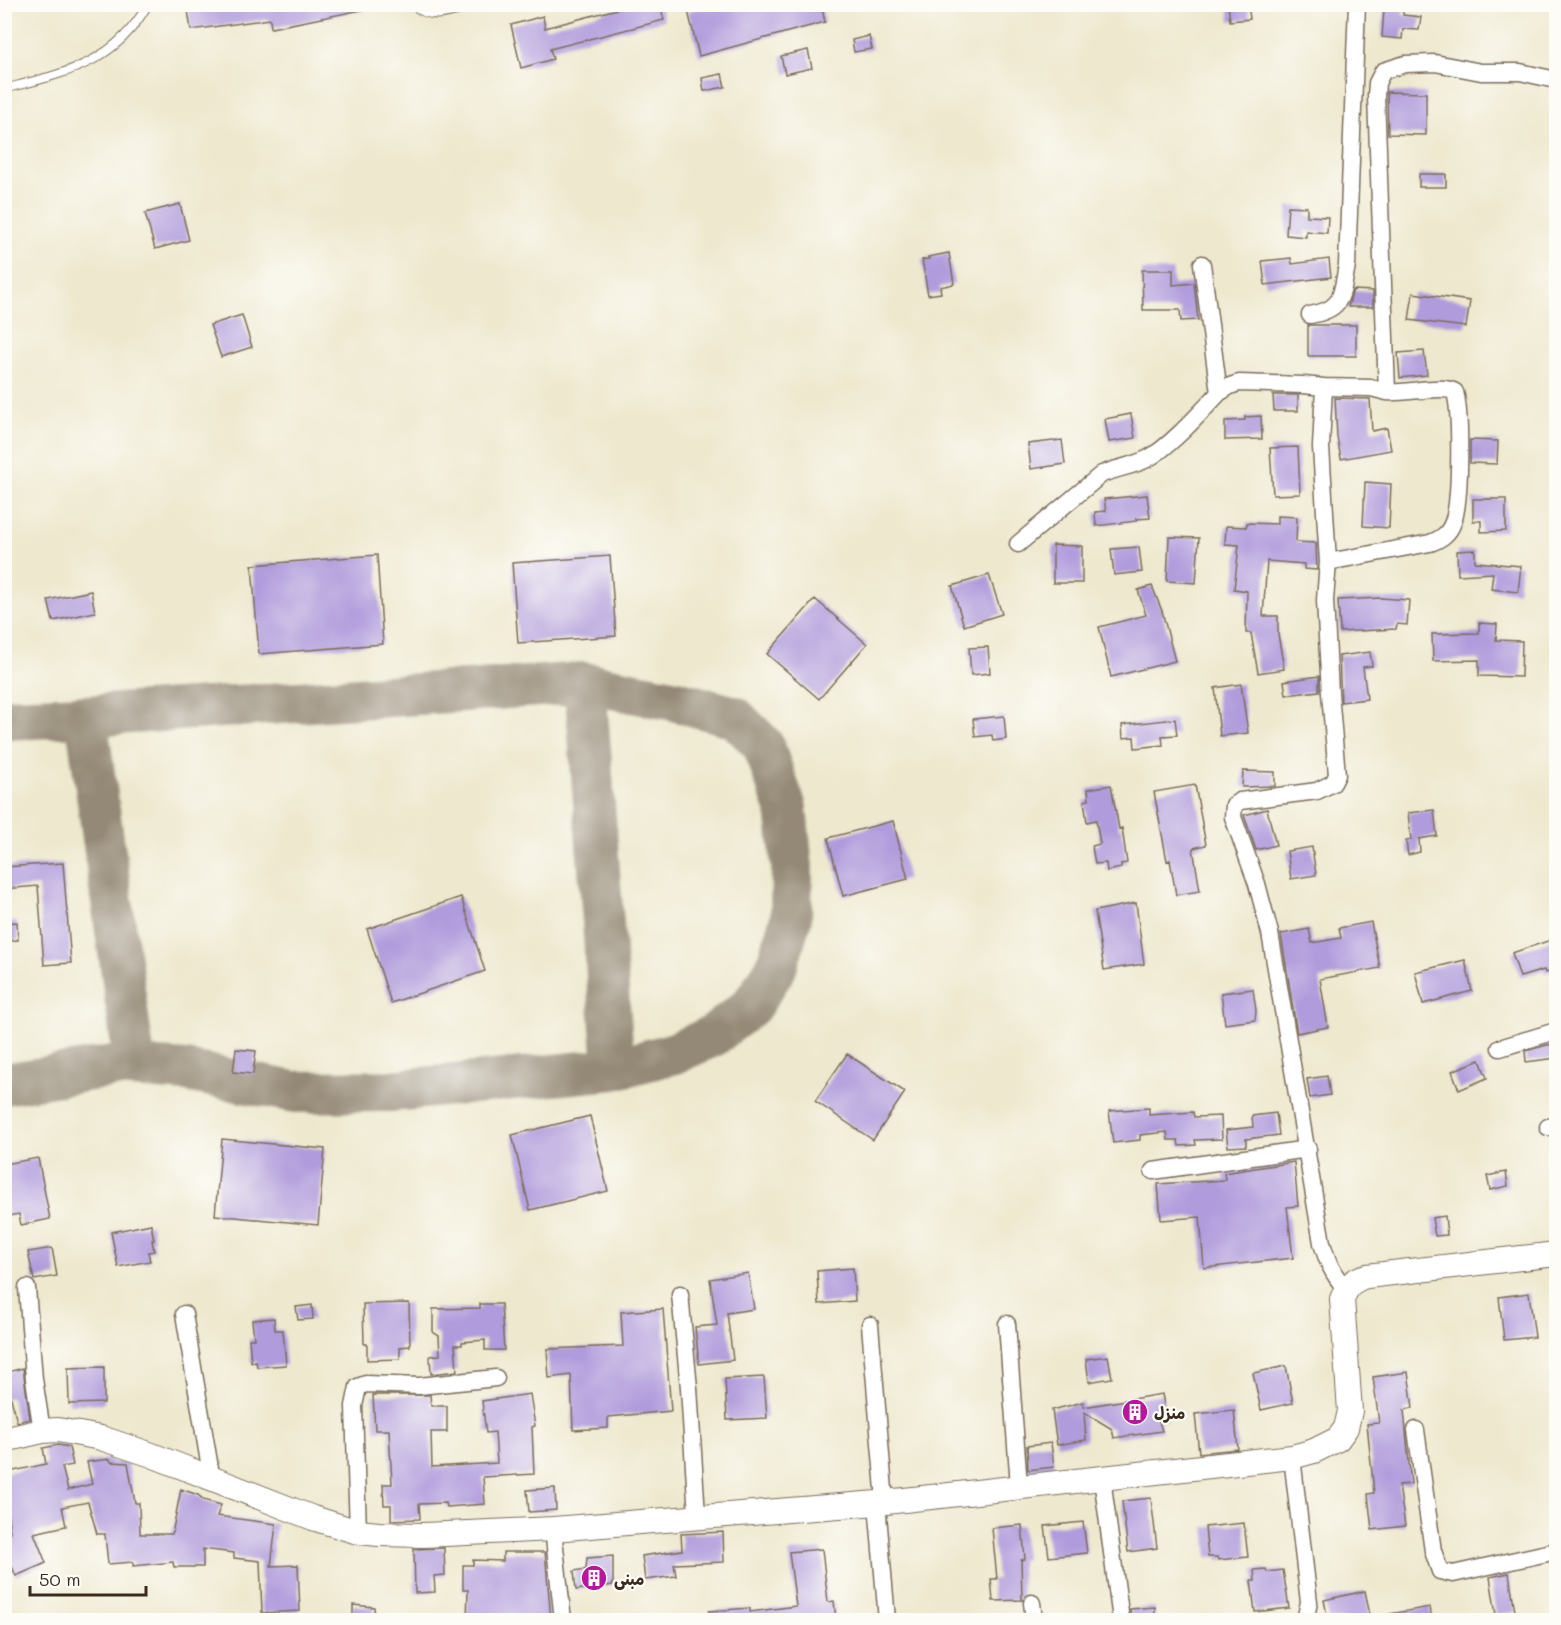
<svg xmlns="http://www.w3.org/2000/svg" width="1561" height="1625" viewBox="0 0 1561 1625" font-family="Mali,'Playpen Sans Arabic',sans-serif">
  <rect width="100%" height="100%" fill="#fdfcf7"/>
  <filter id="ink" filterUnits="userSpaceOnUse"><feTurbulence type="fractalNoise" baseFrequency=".0167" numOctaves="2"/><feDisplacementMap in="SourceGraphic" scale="12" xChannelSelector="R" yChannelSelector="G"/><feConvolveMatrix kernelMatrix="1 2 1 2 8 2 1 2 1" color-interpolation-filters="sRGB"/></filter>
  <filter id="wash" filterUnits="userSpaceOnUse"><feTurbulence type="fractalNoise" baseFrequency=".008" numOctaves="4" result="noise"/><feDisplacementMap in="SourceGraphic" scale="24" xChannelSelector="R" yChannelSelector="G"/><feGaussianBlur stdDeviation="1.35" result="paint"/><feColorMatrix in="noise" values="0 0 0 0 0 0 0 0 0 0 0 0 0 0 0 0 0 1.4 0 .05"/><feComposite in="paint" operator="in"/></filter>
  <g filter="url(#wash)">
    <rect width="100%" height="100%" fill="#eee8ce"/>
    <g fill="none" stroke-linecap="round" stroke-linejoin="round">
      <path stroke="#948976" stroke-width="42" d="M 585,683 L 614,1069
        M 86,716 L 135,1067
        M 4,719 L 86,716 L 585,683 L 673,700 L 735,717 L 763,745 L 786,808 L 792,867 L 791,918 L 776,968 L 751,1006 L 713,1036 L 675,1053 L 614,1069 L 392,1091 L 295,1092 L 186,1071 L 116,1066 L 4,1084"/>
    </g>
    <g id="blocks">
      <path fill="#b09bdc" d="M 187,4 L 362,4 L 362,10 L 271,28 L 270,19 L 191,30 Z
        M 636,4 L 660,4 L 664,20 L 550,49 L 553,59 L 521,68 L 511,25 L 543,16 L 545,28 Z
        M 710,4 L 821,4 L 825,22 L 699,56 L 688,11 Z
        M 1228,4 L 1248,4 L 1250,19 L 1230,21 Z
        M 1384,9 L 1403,10 L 1403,15 L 1421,17 L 1419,30 L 1403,29 L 1402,39 L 1382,37 Z
        M 869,36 L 872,49 L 854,52 L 852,40 Z
        M 808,50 L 812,68 L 785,74 L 781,56 Z
        M 722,74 L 725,87 L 704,91 L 702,78 Z
        M 1387,92 L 1426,93 L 1426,135 L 1388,134 Z
        M 1419,174 L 1446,174 L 1446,187 L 1419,187 Z
        M 180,204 L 189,240 L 155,249 L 145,213 Z
        M 1288,206 L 1307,207 L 1307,216 L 1328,217 L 1327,233 L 1306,231 L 1306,237 L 1286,235 Z
        M 949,253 L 954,284 L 940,287 L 941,293 L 928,295 L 922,260 L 929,259 L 928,257 Z
        M 1291,258 L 1292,264 L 1329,259 L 1331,277 L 1265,285 L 1262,261 Z
        M 1142,270 L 1173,270 L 1173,285 L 1194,283 L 1198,320 L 1181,321 L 1180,310 L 1143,310 Z
        M 1353,290 L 1373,291 L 1373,307 L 1348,307 Z
        M 1413,293 L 1470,301 L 1466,327 L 1409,320 Z
        M 242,315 L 252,347 L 221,357 L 210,325 Z
        M 1308,325 L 1356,325 L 1356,356 L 1308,356 Z
        M 1424,351 L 1427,375 L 1400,378 L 1398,353 Z
        M 1273,395 L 1298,395 L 1298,411 L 1274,411 Z
        M 1335,398 L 1370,399 L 1372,431 L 1387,428 L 1391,450 L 1341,459 L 1337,437 Z
        M 1131,414 L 1135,438 L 1109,442 L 1105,419 Z
        M 1261,416 L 1262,439 L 1225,440 L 1225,421 L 1245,420 L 1245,417 Z
        M 1062,440 L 1065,464 L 1031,469 L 1028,444 Z
        M 1470,440 L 1498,441 L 1497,464 L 1470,463 Z
        M 1298,447 L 1300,494 L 1273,495 L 1270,448 Z
        M 1365,482 L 1391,484 L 1389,528 L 1363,526 Z
        M 1147,495 L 1150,518 L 1136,519 L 1137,521 L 1096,526 L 1095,512 L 1106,511 L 1104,499 Z
        M 1473,499 L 1506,499 L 1506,531 L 1481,532 L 1481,521 L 1473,521 Z
        M 1277,516 L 1297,517 L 1296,542 L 1316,543 L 1317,570 L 1304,569 L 1304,564 L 1267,561 L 1263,616 L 1278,616 L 1278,634 L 1284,669 L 1258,673 L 1251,633 L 1246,633 L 1247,591 L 1234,589 L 1239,545 L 1225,544 L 1226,526 L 1246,527 L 1247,523 L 1277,524 Z
        M 1169,537 L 1199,538 L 1196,583 L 1167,581 Z
        M 1053,545 L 1082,546 L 1082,583 L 1053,583 Z
        M 1139,547 L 1142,572 L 1114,575 L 1111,549 Z
        M 1475,550 L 1475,562 L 1521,566 L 1518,592 L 1491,589 L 1493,573 L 1458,575 L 1457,551 Z
        M 377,555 L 383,644 L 259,654 L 252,565 Z
        M 610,556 L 616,636 L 518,643 L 512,563 Z
        M 989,575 L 1002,614 L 964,626 L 952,586 Z
        M 1152,586 L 1162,611 L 1175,661 L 1111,677 L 1099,627 L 1146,615 L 1138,590 Z
        M 91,591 L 95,612 L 53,621 L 48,600 Z
        M 1381,598 L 1409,600 L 1407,625 L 1397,624 L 1396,629 L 1340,632 L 1338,600 Z
        M 815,599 L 867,644 L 819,699 L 767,654 Z
        M 1479,623 L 1497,624 L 1496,640 L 1522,641 L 1521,677 L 1479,676 L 1479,660 L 1433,661 L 1432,634 L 1479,633 Z
        M 988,647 L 990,673 L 971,675 L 969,648 Z
        M 1370,652 L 1372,666 L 1363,667 L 1367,699 L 1341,702 L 1339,656 Z
        M 1319,676 L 1319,691 L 1286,695 L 1284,681 Z
        M 1241,684 L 1248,733 L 1220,736 L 1215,688 Z
        M 1004,716 L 1006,739 L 993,741 L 992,735 L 975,737 L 973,719 Z
        M 1175,719 L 1177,735 L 1162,736 L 1163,745 L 1135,748 L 1134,737 L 1123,738 L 1122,725 Z
        M 1243,771 L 1275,772 L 1275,786 L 1242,787 Z
        M 1111,785 L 1119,829 L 1122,828 L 1127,863 L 1121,864 L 1121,868 L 1107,871 L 1106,863 L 1095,864 L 1092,846 L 1100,844 L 1096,820 L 1087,822 L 1084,801 L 1089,800 L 1088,789 Z
        M 1195,785 L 1206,845 L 1193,848 L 1200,891 L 1176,895 L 1170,860 L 1167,861 L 1154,792 Z
        M 1267,809 L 1276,845 L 1256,850 L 1244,815 Z
        M 1434,810 L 1437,836 L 1419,839 L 1420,852 L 1408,855 L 1406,841 L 1411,840 L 1408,813 Z
        M 893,821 L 908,879 L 843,896 L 828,838 Z
        M 1312,847 L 1316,875 L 1291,879 L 1287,851 Z
        M 63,863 L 71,963 L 44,965 L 38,886 L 4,889 L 4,867 Z
        M 461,897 L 485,971 L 391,1003 L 367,929 Z
        M 1136,903 L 1144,964 L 1104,970 L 1095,911 Z
        M 17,922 L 18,940 L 4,941 L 4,923 Z
        M 1371,922 L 1380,968 L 1320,979 L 1328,1027 L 1297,1033 L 1281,934 L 1309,929 L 1312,943 L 1341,938 L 1339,928 Z
        M 1557,938 L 1557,969 L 1545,973 L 1544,970 L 1520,977 L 1512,953 Z
        M 1465,960 L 1472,991 L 1423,1004 L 1415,972 Z
        M 1253,989 L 1256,1011 L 1255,1020 L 1225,1024 L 1221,993 Z
        M 1557,1044 L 1557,1058 L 1526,1062 L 1525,1051 L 1547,1045 Z
        M 236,1049 L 256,1051 L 253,1074 L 233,1072 Z
        M 847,1054 L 905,1092 L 873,1140 L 815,1101 Z
        M 1480,1060 L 1487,1078 L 1459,1090 L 1452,1071 Z
        M 1327,1076 L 1330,1095 L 1310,1098 L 1307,1079 Z
        M 1149,1108 L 1149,1115 L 1193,1112 L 1194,1117 L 1221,1116 L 1222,1139 L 1195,1140 L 1196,1145 L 1179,1146 L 1178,1140 L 1168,1140 L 1167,1132 L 1140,1135 L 1140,1140 L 1113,1143 L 1109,1111 Z
        M 1276,1113 L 1279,1135 L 1246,1139 L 1246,1146 L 1228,1147 L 1226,1130 L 1253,1127 L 1252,1116 Z
        M 590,1116 L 608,1191 L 530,1210 L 512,1135 Z
        M 222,1139 L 325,1149 L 318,1225 L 215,1215 Z
        M 38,1158 L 50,1219 L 21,1225 L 19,1214 L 8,1216 L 4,1200 L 4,1193 L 8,1192 L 4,1164 Z
        M 1294,1162 L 1298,1206 L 1287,1207 L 1293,1258 L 1204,1268 L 1200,1217 L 1161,1220 L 1158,1184 L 1225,1180 L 1224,1173 Z
        M 1506,1172 L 1508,1186 L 1490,1190 L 1487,1176 Z
        M 1445,1216 L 1447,1235 L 1435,1236 L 1432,1218 Z
        M 151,1224 L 154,1240 L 152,1240 L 154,1251 L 148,1252 L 150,1261 L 118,1267 L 111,1232 Z
        M 52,1248 L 57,1276 L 34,1280 L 28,1252 Z
        M 853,1268 L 855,1301 L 819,1304 L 817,1271 Z
        M 748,1273 L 754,1309 L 727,1313 L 733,1360 L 699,1364 L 695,1327 L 717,1325 L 710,1279 Z
        M 1529,1293 L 1535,1337 L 1504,1340 L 1499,1297 Z
        M 409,1303 L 410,1346 L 400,1347 L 400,1359 L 367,1360 L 367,1344 L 364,1344 L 363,1304 Z
        M 480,1304 L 501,1304 L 504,1350 L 485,1350 L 485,1340 L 462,1342 L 462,1345 L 455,1345 L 457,1371 L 431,1374 L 430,1356 L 440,1355 L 439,1336 L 433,1332 L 433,1309 L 480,1308 Z
        M 312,1305 L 313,1319 L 298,1320 L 296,1307 Z
        M 663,1309 L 671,1411 L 608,1417 L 608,1428 L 573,1430 L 571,1375 L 549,1378 L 547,1349 L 623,1346 L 621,1312 Z
        M 274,1318 L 275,1330 L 283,1330 L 286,1365 L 257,1367 L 256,1361 L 251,1362 L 249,1339 L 254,1339 L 252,1320 Z
        M 1108,1356 L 1112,1378 L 1089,1382 L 1086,1359 Z
        M 1286,1366 L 1293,1403 L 1261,1410 L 1253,1373 Z
        M 104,1367 L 104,1403 L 69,1404 L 68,1368 Z
        M 23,1368 L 30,1419 L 17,1422 L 11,1398 L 4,1398 L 4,1373 Z
        M 1408,1372 L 1413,1408 L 1404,1410 L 1411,1484 L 1399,1485 L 1405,1526 L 1372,1530 L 1368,1494 L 1374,1493 L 1367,1424 L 1379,1423 L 1373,1377 Z
        M 764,1377 L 767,1418 L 727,1420 L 725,1379 Z
        M 530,1394 L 535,1426 L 532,1427 L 534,1474 L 483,1477 L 485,1504 L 447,1507 L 446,1503 L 419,1504 L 420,1519 L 391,1520 L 391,1505 L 384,1505 L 383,1484 L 392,1484 L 389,1430 L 375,1430 L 373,1395 L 430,1395 L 431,1406 L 447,1406 L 447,1432 L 431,1432 L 432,1467 L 497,1463 L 495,1432 L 486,1433 L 482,1401 Z
        M 1162,1394 L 1167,1420 L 1159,1421 L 1162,1431 L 1114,1438 L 1112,1429 L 1084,1412 L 1086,1440 L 1057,1445 L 1052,1410 L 1083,1402 L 1083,1407 Z
        M 1234,1410 L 1238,1449 L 1199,1453 L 1195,1414 Z
        M 1051,1443 L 1054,1467 L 1028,1470 L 1027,1446 Z
        M 58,1445 L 69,1447 L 73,1465 L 62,1467 L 68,1490 L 92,1484 L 87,1462 L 110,1459 L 111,1462 L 128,1463 L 135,1503 L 139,1503 L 140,1534 L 172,1534 L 181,1489 L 198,1495 L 204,1500 L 221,1505 L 217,1516 L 276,1524 L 271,1566 L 298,1565 L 300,1611 L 262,1613 L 260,1561 L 234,1558 L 234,1553 L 203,1549 L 203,1567 L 174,1567 L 173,1562 L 133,1566 L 133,1562 L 108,1564 L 105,1534 L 97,1534 L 88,1502 L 62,1507 L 66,1526 L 34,1533 L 46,1563 L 16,1576 L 4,1548 L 4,1534 L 10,1532 L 4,1490 L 4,1473 L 46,1464 L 43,1448 Z
        M 555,1488 L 556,1510 L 529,1512 L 527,1490 Z
        M 1151,1498 L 1157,1548 L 1128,1552 L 1122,1501 Z
        M 1083,1522 L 1087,1553 L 1049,1557 L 1045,1526 Z
        M 1244,1523 L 1248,1557 L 1218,1560 L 1217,1557 L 1208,1557 L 1205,1527 Z
        M 1022,1525 L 1025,1559 L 1021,1560 L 1022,1600 L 993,1601 L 991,1579 L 997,1579 L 992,1528 Z
        M 723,1532 L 724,1562 L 674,1564 L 676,1576 L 645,1580 L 642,1556 L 682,1550 L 681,1534 Z
        M 444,1548 L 445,1575 L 434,1576 L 435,1592 L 415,1593 L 414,1549 Z
        M 822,1549 L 828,1602 L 834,1601 L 836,1620 L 709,1620 L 709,1611 L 750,1608 L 750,1612 L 796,1606 L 789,1552 Z
        M 503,1552 L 545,1552 L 551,1620 L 467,1620 L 468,1590 L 463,1590 L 463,1565 L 473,1565 L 473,1560 L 503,1561 Z
        M 613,1556 L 613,1585 L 576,1590 L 574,1571 L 586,1569 L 587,1558 Z
        M 1266,1569 L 1267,1572 L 1283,1570 L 1289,1608 L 1255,1612 L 1251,1581 L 1255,1581 L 1254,1570 Z
        M 1509,1573 L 1515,1612 L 1496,1615 L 1490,1577 Z
        M 1365,1591 L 1371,1620 L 1328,1620 L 1324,1600 Z
        M 353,1605 L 374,1607 L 375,1620 L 353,1620 Z
        M 1155,1607 L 1155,1620 L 1131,1620 L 1130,1609 Z
        M 1430,1607 L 1432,1620 L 1390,1620 L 1389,1614 Z"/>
    </g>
  </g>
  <g filter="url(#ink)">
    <use href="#blocks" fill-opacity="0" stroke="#7a6c5c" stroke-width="1.5"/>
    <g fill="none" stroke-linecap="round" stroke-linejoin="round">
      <g stroke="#7a6c5c" stroke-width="10">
        <path id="lane" d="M 413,4 C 431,24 458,10 480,4
          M 4,89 C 65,73 115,64 148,4"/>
      </g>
      <g stroke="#7a6c5c" stroke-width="19">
        <path id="street" d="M 1202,264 L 1219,393
          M 1310,315 C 1344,309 1341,296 1347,265 L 1357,4
          M 1018,544 L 1102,474 C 1117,468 1133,466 1147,459 C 1170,447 1200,413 1219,393 L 1230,386 L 1239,383 L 1303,385 L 1324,387
          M 1328,562 L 1430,543 C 1441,539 1449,534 1453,522 C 1461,501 1461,413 1455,392 C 1444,384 1404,394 1387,392
          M 1500,1048 L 1556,1031
          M 1548,1127 L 1556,1126
          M 1153,1171 L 1308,1149
          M 27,1288 L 34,1379 L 42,1431
          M 1346,1289 C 1333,1275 1327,1261 1322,1243 L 1270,933 L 1257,884 L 1233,817 L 1234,805 L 1240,801 L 1317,791 L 1333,783 L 1337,775 L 1330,693 L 1325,600 L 1328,562 L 1321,447 L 1324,387 L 1371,388 L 1387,392 L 1376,96 L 1377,83 L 1383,71 L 1405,64 L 1435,63 L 1481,72 L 1520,72 L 1556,80
          M 680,1294 L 689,1388 L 697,1516
          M 184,1314 L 212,1480
          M 1007,1324 L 1019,1486
          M 870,1325 L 885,1502
          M 1416,1430 L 1433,1551 L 1440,1571 L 1453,1574 L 1556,1551
          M 1292,1457 L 1309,1602 L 1306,1616 L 1303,1620
          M 1102,1478 L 1121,1620
          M 877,1503 L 887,1620
          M 553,1529 L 563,1620
          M 358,1532 L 354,1406 L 358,1387 L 366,1384 L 419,1386 L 496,1378
          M 1032,1603 L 1034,1620"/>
      </g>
      <g stroke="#7a6c5c" stroke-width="26">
        <path id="secondary" d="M 4,1440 L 42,1431 L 58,1430 L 101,1438 L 149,1454 L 313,1518 L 358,1532 L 379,1534 L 423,1535 L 553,1529 L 877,1503 L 1292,1457 L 1314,1451 L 1338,1439 L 1346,1428 L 1350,1411 L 1342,1299 C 1347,1287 1353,1279 1367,1276 L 1556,1254"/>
      </g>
      <use href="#lane" stroke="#fff" stroke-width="8"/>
      <use href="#street" stroke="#fff" stroke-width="16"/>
      <use href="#secondary" stroke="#fff" stroke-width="24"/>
    </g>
  </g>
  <defs>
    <g id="building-disc" transform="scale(1.35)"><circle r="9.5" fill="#b5179e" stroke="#fdfcf7"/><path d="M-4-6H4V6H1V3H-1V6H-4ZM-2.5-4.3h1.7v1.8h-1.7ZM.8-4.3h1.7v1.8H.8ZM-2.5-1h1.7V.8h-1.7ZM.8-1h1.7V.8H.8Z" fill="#fff"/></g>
  </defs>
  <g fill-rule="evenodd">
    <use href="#building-disc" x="1135" y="1412"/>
    <use href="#building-disc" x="594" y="1578"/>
  </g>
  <g text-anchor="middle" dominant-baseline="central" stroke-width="4.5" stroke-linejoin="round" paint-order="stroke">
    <g font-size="16" font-weight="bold" fill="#3b2a1e" stroke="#fdfcf7" text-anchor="start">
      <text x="1154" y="1412">منزل</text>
      <text x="614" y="1578">مبنى</text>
    </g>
  </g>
  <rect width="1561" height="1625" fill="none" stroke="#fdfcf7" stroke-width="24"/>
  <path d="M30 1586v9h116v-9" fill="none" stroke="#3b2a1e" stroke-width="3"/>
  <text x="39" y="1586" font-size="18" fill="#3b2a1e" stroke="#fdfcf7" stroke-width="4.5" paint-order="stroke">50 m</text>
</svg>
